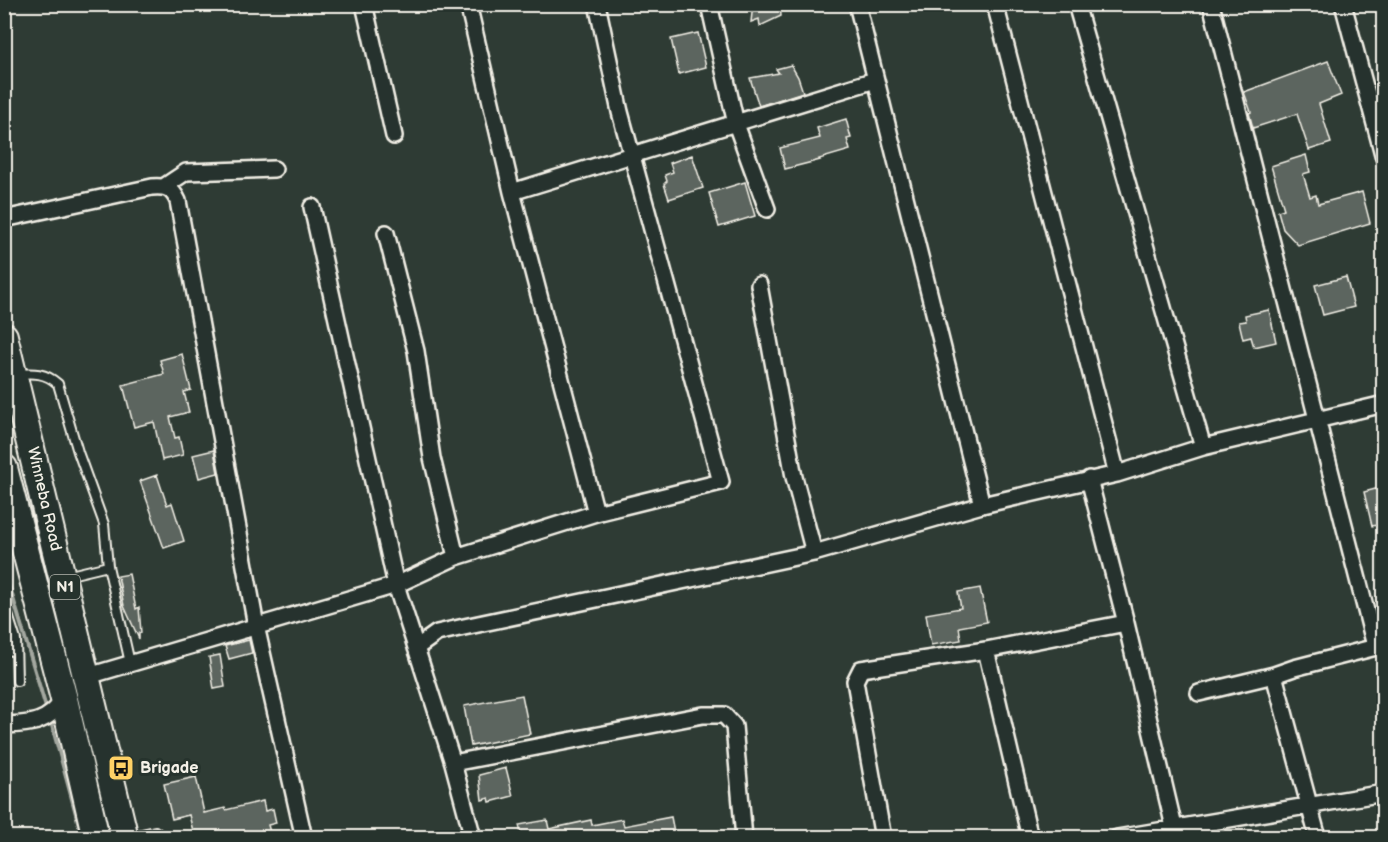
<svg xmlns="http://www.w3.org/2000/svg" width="1388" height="842" viewBox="0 0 1388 842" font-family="'Balsamiq Sans',sans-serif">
  <rect width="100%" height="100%" fill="#2e3b34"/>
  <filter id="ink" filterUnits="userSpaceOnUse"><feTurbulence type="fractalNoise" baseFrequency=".0167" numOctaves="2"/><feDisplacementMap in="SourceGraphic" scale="12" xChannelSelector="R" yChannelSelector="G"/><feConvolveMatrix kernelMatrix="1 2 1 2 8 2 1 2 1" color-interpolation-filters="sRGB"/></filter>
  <g filter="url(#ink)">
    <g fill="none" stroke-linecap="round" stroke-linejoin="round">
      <path stroke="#a4a8a0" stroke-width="4" d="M 4,568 L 47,711
        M 50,718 L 82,836"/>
    </g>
    <path fill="#5c655e" stroke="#f4f1e8" stroke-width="1.5" d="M 753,4 L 780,4 L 781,16 L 760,26 L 759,19 L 751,22 Z
      M 698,33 L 706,67 L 679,74 L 671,39 Z
      M 1328,61 L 1341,95 L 1319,104 L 1331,143 L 1309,150 L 1297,114 L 1253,128 L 1249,113 L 1251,112 L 1244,92 Z
      M 791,65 L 798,77 L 803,92 L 759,106 L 750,78 L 779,73 L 776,69 Z
      M 846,119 L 851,138 L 847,139 L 850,150 L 819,159 L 820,160 L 785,169 L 780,148 L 820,138 L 817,128 Z
      M 692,155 L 703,188 L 669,199 L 664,184 L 667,181 L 665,175 L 673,172 L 670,163 Z
      M 1306,155 L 1310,172 L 1303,174 L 1310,197 L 1316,195 L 1318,204 L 1362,192 L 1370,223 L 1298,245 L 1283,229 L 1278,211 L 1284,209 L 1271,166 Z
      M 745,182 L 755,216 L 719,227 L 709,193 Z
      M 1346,277 L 1354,307 L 1323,315 L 1315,285 Z
      M 1269,310 L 1276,342 L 1254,347 L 1251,337 L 1243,339 L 1239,322 L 1246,321 L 1245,315 Z
      M 182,354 L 191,390 L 184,392 L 189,412 L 170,417 L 175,438 L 179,437 L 183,455 L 162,460 L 154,422 L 134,427 L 123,385 L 164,374 L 160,360 Z
      M 214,450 L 218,473 L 199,478 L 193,455 Z
      M 157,475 L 167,505 L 172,503 L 184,541 L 164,548 L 140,481 Z
      M 1383,487 L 1383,524 L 1372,526 L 1364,492 Z
      M 129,574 L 136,609 L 139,607 L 141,633 L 139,633 L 139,639 L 124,606 L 118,576 Z
      M 980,588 L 987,622 L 959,627 L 961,640 L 931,645 L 926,614 L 961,608 L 958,592 Z
      M 249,640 L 252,653 L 229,659 L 225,646 Z
      M 220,655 L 225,687 L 214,689 L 209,657 Z
      M 522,695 L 530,734 L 471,746 L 464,706 Z
      M 506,768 L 513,796 L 490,802 L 489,798 L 482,800 L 479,775 Z
      M 196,777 L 204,813 L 225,808 L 226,810 L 263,801 L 265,811 L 273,809 L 276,823 L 268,825 L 271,836 L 198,837 L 197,834 L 194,835 L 189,815 L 172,819 L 164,784 Z
      M 671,817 L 675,837 L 581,837 L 581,835 L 570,837 L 522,837 L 519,825 L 547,820 L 549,829 L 591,820 L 592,825 L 622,819 L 624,826 Z"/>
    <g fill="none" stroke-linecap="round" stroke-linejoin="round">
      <g stroke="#f4f1e8" stroke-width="12">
        <path id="service" d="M 17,374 C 33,373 45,372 58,384 L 78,452 L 104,524 L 108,566 L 130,663
          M 66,576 L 108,566
          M 4,602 L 16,640 L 17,681
          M 4,651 L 16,650
          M 128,837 L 155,831 L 164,838
          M 73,838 L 92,833"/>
      </g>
      <g stroke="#f4f1e8" stroke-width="20">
        <path id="minor" d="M 364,4 L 394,136
          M 468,4 L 512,192 L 596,513
          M 709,4 L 736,124 L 767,209
          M 857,4 L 982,505
          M 995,4 L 1117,474
          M 1076,4 L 1203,447
          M 1211,4 L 1375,646
          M 1343,4 L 1384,158
          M 165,186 L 186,172 L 274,169
          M 512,192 L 875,80
          M 312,207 L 396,585 L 456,557 L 596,513 L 721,482 L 620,112 L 597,4
          M 4,219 L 152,187 C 167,186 172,188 178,201 L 256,626 L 304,838
          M 386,233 L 416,351 L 432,458 L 456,557
          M 759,285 L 794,477 L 814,553
          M 1089,479 L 1126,623 L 1174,827
          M 416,648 L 437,633 L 464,627 L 814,553 L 982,505 L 1117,474 L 1203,447 L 1384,404
          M 986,650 L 1030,838
          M 1274,675 L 1318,838
          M 85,677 L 396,585 L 453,763 L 473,838
          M 1199,693 L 1274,675 L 1294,668 L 1384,645
          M 4,725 C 32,724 48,723 64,699
          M 453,763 L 703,715 L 724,715 L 734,726 L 744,838
          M 883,838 L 855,681 L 861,669 L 986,650 L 1126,623
          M 1117,838 L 1384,793"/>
      </g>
      <g stroke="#f4f1e8" stroke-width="30">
        <path id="trunk" d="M 4,336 L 125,838
          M 4,468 L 64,699 L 96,838"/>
      </g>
      <use href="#service" stroke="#26332d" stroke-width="8"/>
      <use href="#minor" stroke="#26332d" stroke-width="15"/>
      <use href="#trunk" stroke="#26332d" stroke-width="26"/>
    </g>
  </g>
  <defs>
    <g id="bus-square" transform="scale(1.35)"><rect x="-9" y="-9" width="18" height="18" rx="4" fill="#ffd166" stroke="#26332d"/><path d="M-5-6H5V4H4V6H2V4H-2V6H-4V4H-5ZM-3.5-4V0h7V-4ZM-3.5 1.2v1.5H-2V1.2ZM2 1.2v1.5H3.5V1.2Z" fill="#111"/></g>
  </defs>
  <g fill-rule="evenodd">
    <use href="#bus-square" x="121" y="768"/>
  </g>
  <g text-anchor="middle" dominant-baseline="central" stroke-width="6" stroke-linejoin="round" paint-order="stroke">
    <rect fill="#26332d" stroke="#b6b8b0" stroke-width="1.5" x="50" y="575" width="30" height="24" rx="4.5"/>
    <g font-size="15" font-weight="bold" fill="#f4f1e8">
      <text x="65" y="587">N1</text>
    </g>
    <g font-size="16" fill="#f4f1e8" stroke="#26332d">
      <text transform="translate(44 499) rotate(77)">Winneba Road</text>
    </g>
    <g font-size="16" font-weight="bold" fill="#f4f1e8" stroke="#26332d" text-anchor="start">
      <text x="140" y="768">Brigade</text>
    </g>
  </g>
  <rect width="1388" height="842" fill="none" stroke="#26332d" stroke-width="24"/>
  <rect x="12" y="12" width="1364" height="818" fill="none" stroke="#f4f1e8" stroke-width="2" filter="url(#ink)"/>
</svg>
